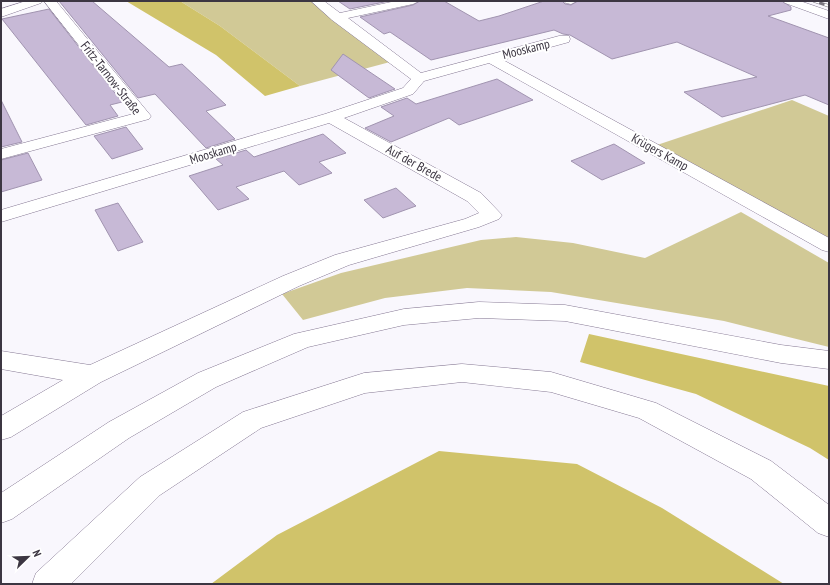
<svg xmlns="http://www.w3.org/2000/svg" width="830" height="585" viewBox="0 0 830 585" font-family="'PT Sans Narrow',sans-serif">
  <rect width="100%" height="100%" fill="#f9f7fd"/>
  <path fill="#d1c996" d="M 180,1 L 312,1 L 390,62 L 300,86 L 220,26 Z
    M 792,100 L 829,116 L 829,240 L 657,145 Z
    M 741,212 L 829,263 L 829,347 L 724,321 L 551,292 L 467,288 L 385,298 L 303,320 L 282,294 L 341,273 L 481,240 L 516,237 L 573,243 L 645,258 Z"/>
  <path fill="#d0c36a" d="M 126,1 L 180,1 L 220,26 L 300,86 L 265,96 L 216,55 Z
    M 589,334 L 829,386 L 829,460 L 810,448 L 696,394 L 580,362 Z
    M 439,451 L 577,464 L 662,508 L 784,584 L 211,584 L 277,535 Z"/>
  <path fill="#c7b9d6" stroke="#a194b0" d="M 59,1 L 92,1 L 169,67 L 182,64 L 226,105 L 206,111 L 235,139 L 206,148 L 155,94 L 138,98 Z
    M 338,1 L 389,1 L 350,9 Z
    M 420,1 L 444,1 L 479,21 L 499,16 L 544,1 L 562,1 L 565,4 L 571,5 L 578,1 L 782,1 L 791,7 L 791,10 L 768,16 L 829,38 L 829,105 L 805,95 L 722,117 L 684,92 L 757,77 L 677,42 L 612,59 L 570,35 L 563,34 L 554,30 L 431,60 L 390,32 L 384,34 L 360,17 L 413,5 Z
    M 49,9 L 122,102 L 110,105 L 118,116 L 86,125 L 2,19 Z
    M 343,54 L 395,89 L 369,98 L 331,70 Z
    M 497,79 L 533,100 L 459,125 L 449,118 L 391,142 L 365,128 L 394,116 L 381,107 L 407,98 L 416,104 Z
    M 1,100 L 22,142 L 1,147 Z
    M 126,127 L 143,149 L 112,159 L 94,136 Z
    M 323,134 L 346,153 L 319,162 L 332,173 L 299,185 L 284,171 L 236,187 L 249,199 L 218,210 L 189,176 L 223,165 L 216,159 L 246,150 L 254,157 Z
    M 614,144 L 645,163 L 602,180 L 571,161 Z
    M 28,153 L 42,180 L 1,192 L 1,160 Z
    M 396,188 L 416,206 L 383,218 L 364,200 Z
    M 118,203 L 143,242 L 118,251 L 95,210 Z"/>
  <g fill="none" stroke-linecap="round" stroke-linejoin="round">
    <g stroke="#857893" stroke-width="1">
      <path id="minor" d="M 26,1 L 43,1 L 41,3 L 1,17 L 1,9 Z
        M 44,1 L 56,1 L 151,116 L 149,119 L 1,159 L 1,149 L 133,114 Z
        M 311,1 L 324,1 L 340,13 L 396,1 L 419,1 L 413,4 L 348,18 L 421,73 L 559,36 L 569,36 L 570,39 L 569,42 L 503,60 L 829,238 L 829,252 L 822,250 L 489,63 L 424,81 L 413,94 L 344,118 L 481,193 L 502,215 L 499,219 L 479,227 L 349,265 L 299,286 L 101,382 L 11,437 L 1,440 L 1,416 L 63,380 L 1,369 L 1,351 L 90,365 L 283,276 L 335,255 L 465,219 L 479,213 L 467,201 L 329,123 L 1,222 L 1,210 L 325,114 L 403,88 L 411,79 L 332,20 Z
        M 564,1 L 577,1 L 571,4 L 566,3 Z
        M 783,1 L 800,1 L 829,11 L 829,19 L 785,3 Z"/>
    </g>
    <g stroke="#857893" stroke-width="1">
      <path id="highway" d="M 479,302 L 565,305 L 781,345 L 829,351 L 829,369 L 781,363 L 565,321 L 479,318 L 404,325 L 308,347 L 216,387 L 129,438 L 12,519 L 1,523 L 1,493 L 109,422 L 198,373 L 294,334 L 404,309 Z
        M 462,364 L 551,372 L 656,403 L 771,461 L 829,505 L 829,537 L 818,533 L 751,479 L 639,418 L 551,392 L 462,382 L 365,393 L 261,428 L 160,495 L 71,584 L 32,584 L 36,573 L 140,477 L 243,412 L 364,373 Z"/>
    </g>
    <use href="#minor" fill="#fff" fill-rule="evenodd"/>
    <use href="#highway" fill="#fff" fill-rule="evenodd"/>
    <g stroke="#7b7680" stroke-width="3">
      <path id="rail" d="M 814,1 L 829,6"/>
    </g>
    <use href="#rail" stroke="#fff" stroke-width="2" stroke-dasharray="5.5" stroke-linecap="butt"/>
  </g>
  <g text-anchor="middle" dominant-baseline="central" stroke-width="4" stroke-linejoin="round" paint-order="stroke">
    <g font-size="13" fill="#3c3642" stroke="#fff">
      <text transform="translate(526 49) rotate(-14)">Mooskamp</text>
      <text transform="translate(111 78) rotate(52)">Fritz-Tarnow-Straße</text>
      <text transform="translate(660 152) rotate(29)">Krügers Kamp</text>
      <text transform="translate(213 153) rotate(-17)">Mooskamp</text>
      <text transform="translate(414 163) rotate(29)">Auf der Brede</text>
    </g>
  </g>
  <rect width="830" height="585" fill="none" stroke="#3c3642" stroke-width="4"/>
  <g transform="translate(28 557) rotate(67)" stroke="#ffffff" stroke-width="3" paint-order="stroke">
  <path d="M0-3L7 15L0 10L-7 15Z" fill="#3c3642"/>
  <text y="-6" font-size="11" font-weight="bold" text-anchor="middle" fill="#3c3642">N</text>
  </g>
</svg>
